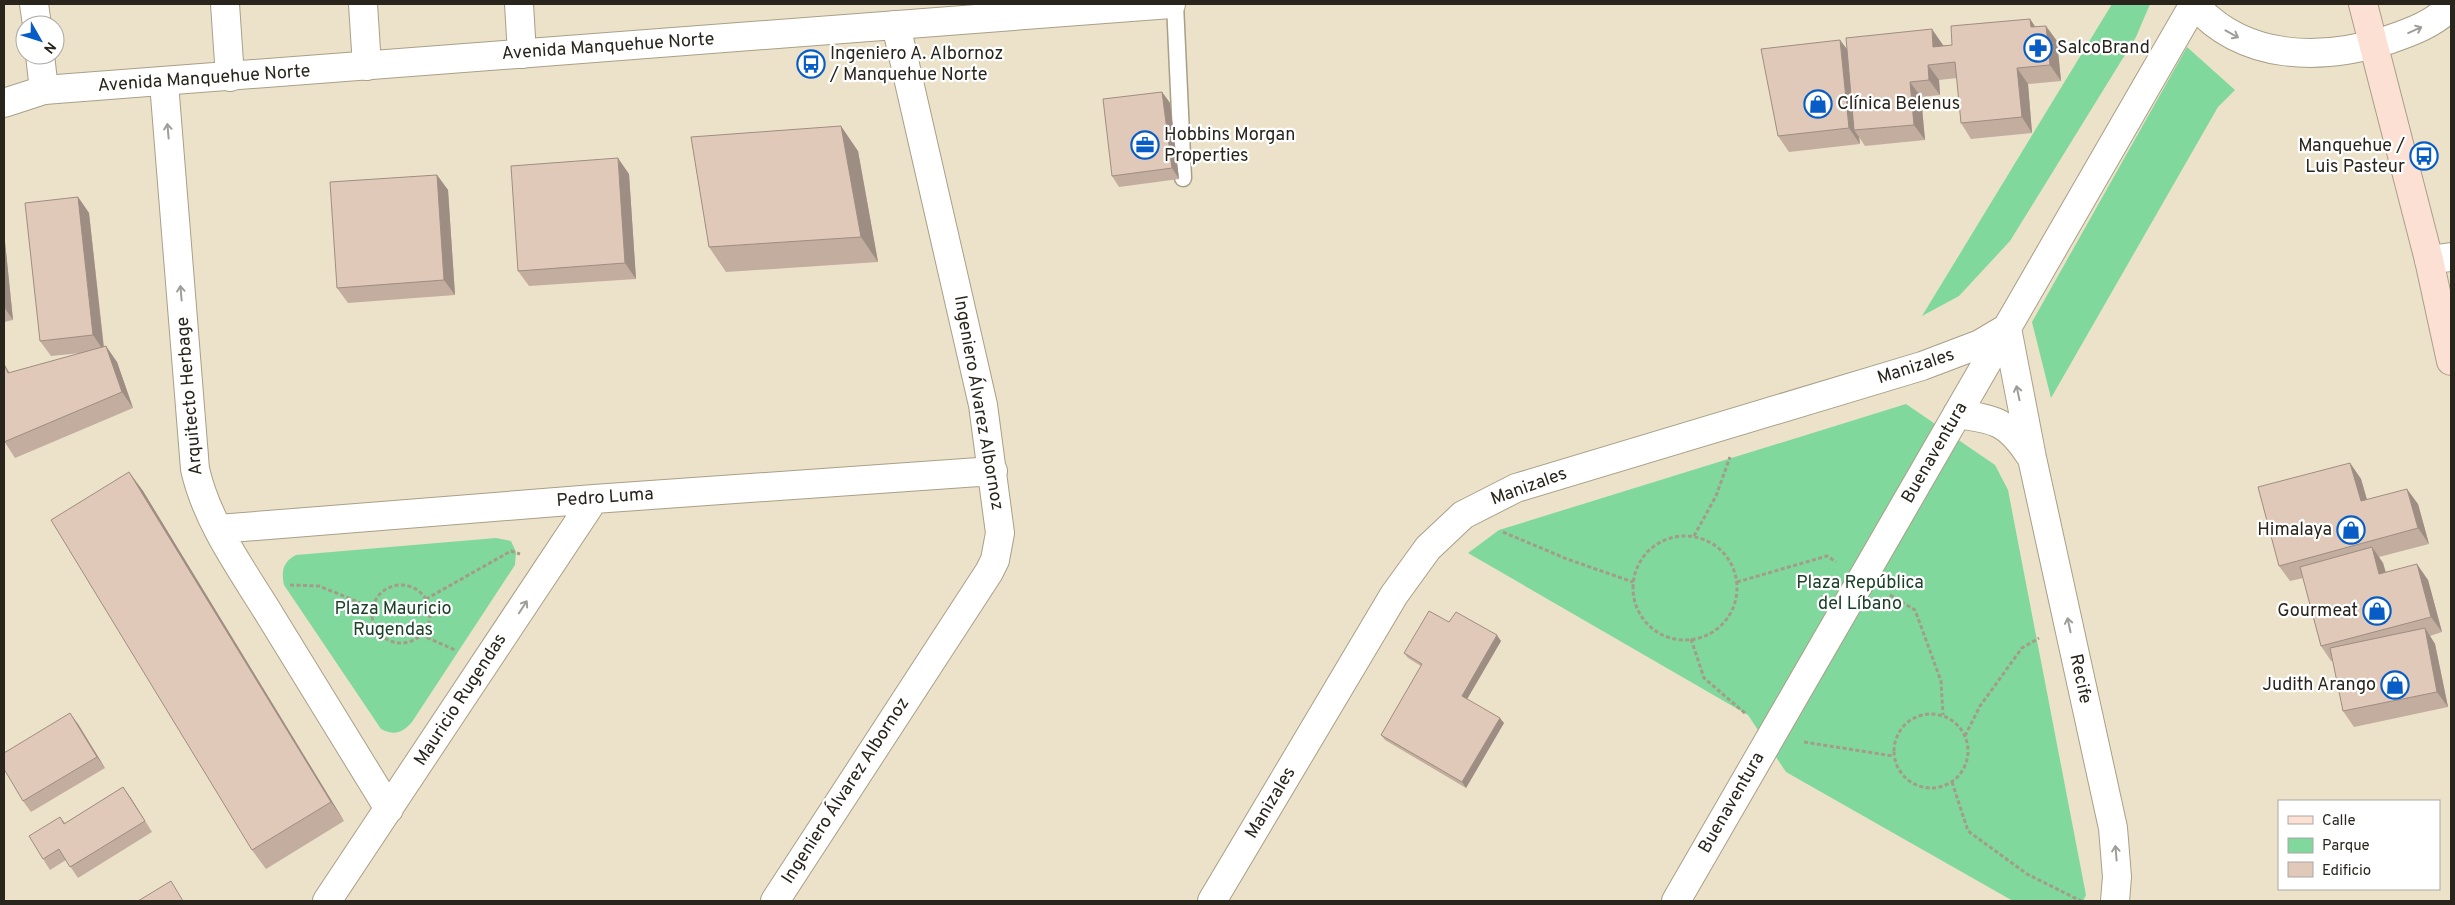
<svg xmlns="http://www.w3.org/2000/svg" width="2455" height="905" viewBox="0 0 2455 905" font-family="Overpass,sans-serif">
  <rect width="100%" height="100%" fill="#ece2c9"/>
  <path fill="#80d89c" d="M 2112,4 L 2150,4 L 2136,37 L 2010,241 L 1959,296 L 1922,316 Z
    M 2187,47 L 2235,90 L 2218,107 L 2051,398 L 2032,322 Z
    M 1906,404 L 1995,465 L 2008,490 L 2086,895 L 2083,901 L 2013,901 L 1786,772 L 1748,715 L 1468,553 L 1499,530 Z
    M 496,538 L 511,541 L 516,552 L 515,565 L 412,722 C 402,733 395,736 381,729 L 284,585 C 281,571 283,562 296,555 Z"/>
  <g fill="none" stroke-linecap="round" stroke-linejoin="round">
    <g stroke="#a99f88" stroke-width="19">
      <path id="service" d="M 1175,4 L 1183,178"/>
    </g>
    <g stroke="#a99f88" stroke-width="30">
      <path id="minor" d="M 34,4 L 37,25
        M 225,4 L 230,77
        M 363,4 L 367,66
        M 519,4 L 522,54
        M 40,55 L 44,90
        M 164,83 L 195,469 C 207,523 243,571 271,617 C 311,681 350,745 389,809
        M 2429,260 L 2451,257
        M 1957,414 C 1995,419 2008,422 2029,454
        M 218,529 L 594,499 L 993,471
        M 327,901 L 594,499
        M 775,901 L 989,572 L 995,560 L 1000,533 L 983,405 L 896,25
        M 1212,901 L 1394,595 L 1428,548 L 1463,515 L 1516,488 L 1922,366 L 1980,344 L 2007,328 L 2032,458 L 2113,828 L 2117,877 L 2115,901
        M 1676,901 L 2194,4"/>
    </g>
    <g stroke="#a99f88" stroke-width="30">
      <path id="tertiary" d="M 2194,4 C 2244,61 2321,61 2388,40 C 2411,32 2434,24 2451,6
        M 4,103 L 44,90 L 1171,4"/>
    </g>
    <g stroke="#a99f88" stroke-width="30">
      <path id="secondary" d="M 2363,4 L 2429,260 L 2451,361"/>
    </g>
    <path stroke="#a39c89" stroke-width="3" stroke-dasharray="4 2.5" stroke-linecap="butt" d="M 1503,532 L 1567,559 L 1633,582
      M1633 588a52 52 0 1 1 104 0a52 52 0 1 1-104 0Z
      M 1694,536 L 1716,496 L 1730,457
      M 1737,582 L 1827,556 L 1836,562
      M 290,585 L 319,586 L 373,608
      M372 614a29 29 0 1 1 58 0a29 29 0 1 1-58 0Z
      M 1890,595 L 1915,610 L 1941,681 L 1943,715
      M 426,599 L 511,551 L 520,554
      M 421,635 L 455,650
      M 1691,639 L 1704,678 L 1746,714
      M1894 751a37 37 0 1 1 74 0a37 37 0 1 1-74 0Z
      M 1965,736 L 1980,706 L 2022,648 L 2039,638
      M 1804,742 L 1893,756
      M 1952,782 L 1968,831 L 2027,874 L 2081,901"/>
    <use href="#service" stroke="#fff" stroke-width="16"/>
    <use href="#minor" stroke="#fff" stroke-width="28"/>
    <use href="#tertiary" stroke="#fff" stroke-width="28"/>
    <use href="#secondary" stroke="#fce0d3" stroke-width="28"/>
  </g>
  <path fill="#c2ad9f" d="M 2030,19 L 2035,27 L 2057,41 L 2061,81 L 2028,84 L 2032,133 L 1971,139 L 1961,123 L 1957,78 L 1939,80 L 1940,95 L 1921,97 L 1925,140 L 1865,146 L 1859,137 L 1860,144 L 1789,152 L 1778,136 L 1840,40 L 1847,49 L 1952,45 Z
    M 1162,92 L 1170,103 L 1179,179 L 1119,187 L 1112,176 Z
    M 858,151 L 878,262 L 726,272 L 709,247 Z
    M 629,174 L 636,279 L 529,286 L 518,271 Z
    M 437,175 L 448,190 L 455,295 L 348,303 L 337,288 Z
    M 78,197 L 89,213 L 104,347 L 117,362 L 133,408 L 15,458 L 4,441 L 4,364 L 10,373 L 81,353 L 51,356 L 40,341 Z
    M 4,232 L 13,320 L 4,322 Z
    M 2350,463 L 2361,479 L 2367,500 L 2418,504 L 2429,544 L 2379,557 L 2383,563 L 2386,572 L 2428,580 L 2442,632 L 2430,636 L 2435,644 L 2448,707 L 2354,727 L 2343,711 L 2333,661 L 2331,661 L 2321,646 L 2303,578 L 2290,581 L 2279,566 Z
    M 129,472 L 143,491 L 344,821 L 266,869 L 252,850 Z
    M 1449,622 L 1501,641 L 1467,699 L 1504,723 L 1466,788 L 1385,740 L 1381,735 L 1421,666 L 1408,658 L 1404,653 Z
    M 78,724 L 105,768 L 31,812 L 23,801 Z
    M 123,787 L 152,832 L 78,878 L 66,860 L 50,870 L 43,859 L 60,817 L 65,823 Z"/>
  <path fill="#9e8d82" d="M 2030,19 L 2041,35 L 2031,27 Z
    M 2046,26 L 2057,41 L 2061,81 L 2050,65 Z
    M 1932,29 L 1943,45 L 1944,62 L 1933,47 Z
    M 1840,40 L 1851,55 L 1854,130 L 1859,137 L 1860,144 L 1849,128 Z
    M 1928,65 L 1939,80 L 1940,95 L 1929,80 Z
    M 2017,68 L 2028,84 L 2032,133 L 2022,117 Z
    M 1910,82 L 1921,97 L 1925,140 L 1914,125 Z
    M 1162,92 L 1170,103 L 1179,179 L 1172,168 Z
    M 841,126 L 858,151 L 878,262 L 861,237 Z
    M 618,158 L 629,174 L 636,279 L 625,263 Z
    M 437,175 L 448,190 L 455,295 L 444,280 Z
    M 78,197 L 89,213 L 104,351 L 93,335 Z
    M 4,232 L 13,320 L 4,307 Z
    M 106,346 L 117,362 L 133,408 L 122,392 Z
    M 2350,463 L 2361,479 L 2372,517 L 2361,501 Z
    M 129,472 L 143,491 L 344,821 L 331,802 Z
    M 2407,489 L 2418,504 L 2429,544 L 2418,528 Z
    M 2372,547 L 2383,563 L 2390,590 L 2379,574 Z
    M 2417,564 L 2428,580 L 2442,632 L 2431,617 Z
    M 2425,628 L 2435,644 L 2448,707 L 2437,692 Z
    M 1497,635 L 1501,641 L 1466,701 L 1462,696 Z
    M 70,713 L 78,724 L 105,768 L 97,757 Z
    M 1500,718 L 1504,723 L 1466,788 L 1462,782 Z
    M 123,787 L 131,798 L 152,832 L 145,821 Z"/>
  <path fill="#e1c9b9" stroke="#9e8d82" d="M 2030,19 L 2031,27 L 2046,26 L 2050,65 L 2017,68 L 2022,117 L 1961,123 L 1955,62 L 1928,65 L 1929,80 L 1910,82 L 1914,125 L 1854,130 L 1846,38 L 1932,29 L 1933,47 L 1952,45 L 1951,26 Z
    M 1840,40 L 1849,128 L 1778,136 L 1761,49 Z
    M 1162,92 L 1172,168 L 1112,176 L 1103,99 Z
    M 841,126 L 861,237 L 709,247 L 691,137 Z
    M 618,158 L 625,263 L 518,271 L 511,166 Z
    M 437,175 L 444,280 L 337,288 L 330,182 Z
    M 78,197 L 93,335 L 40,341 L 25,203 Z
    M 106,346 L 122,392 L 4,442 L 4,364 L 8,373 Z
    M 2350,463 L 2361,501 L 2407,489 L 2418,528 L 2279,566 L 2258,487 Z
    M 129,472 L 331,802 L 252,850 L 51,520 Z
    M 2372,547 L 2379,574 L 2417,564 L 2431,617 L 2321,646 L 2300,567 Z
    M 1429,611 L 1449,622 L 1456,612 L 1497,635 L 1462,696 L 1500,718 L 1462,782 L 1381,735 L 1422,664 L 1404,653 Z
    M 2425,628 L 2437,692 L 2343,711 L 2330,648 Z
    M 70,713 L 97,757 L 23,801 L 4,769 L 4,753 Z
    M 123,787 L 145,821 L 70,867 L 59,849 L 43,859 L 29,836 L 60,817 L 64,824 Z
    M 171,881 L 183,901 L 138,901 Z"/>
  <defs><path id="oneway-shaft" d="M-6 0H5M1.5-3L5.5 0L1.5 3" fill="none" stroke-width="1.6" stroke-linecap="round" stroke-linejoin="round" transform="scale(1.25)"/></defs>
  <g stroke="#9f9d99">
    <use href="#oneway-shaft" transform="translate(2415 30) rotate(-24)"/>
    <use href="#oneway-shaft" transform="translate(2232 34) rotate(29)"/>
    <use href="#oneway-shaft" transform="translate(168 131) rotate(-95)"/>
    <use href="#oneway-shaft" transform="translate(181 293) rotate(-95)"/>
    <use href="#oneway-shaft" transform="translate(2018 393) rotate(-102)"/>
    <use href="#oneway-shaft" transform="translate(523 607) rotate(-57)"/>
    <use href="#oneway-shaft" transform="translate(2069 625) rotate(-102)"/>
    <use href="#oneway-shaft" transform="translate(2116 853) rotate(-95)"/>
  </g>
  <defs>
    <g id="pharmacy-ring" transform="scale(1.4375)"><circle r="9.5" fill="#fff" stroke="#075cc5" stroke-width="1.5"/><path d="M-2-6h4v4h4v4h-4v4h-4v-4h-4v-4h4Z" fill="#075cc5"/></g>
    <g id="bus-ring" transform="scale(1.4375)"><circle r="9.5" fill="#fff" stroke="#075cc5" stroke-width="1.5"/><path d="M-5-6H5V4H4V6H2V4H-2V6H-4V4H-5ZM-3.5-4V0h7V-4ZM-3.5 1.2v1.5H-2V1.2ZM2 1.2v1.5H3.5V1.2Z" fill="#075cc5"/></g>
    <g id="shop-ring" transform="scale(1.4375)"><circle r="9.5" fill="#fff" stroke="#075cc5" stroke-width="1.5"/><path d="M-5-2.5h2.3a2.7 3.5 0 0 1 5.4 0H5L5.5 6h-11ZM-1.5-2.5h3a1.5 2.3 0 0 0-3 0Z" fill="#075cc5"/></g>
    <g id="office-ring" transform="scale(1.4375)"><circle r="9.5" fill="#fff" stroke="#075cc5" stroke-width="1.5"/><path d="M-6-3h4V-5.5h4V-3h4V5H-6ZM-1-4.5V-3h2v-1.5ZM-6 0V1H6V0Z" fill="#075cc5"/></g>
  </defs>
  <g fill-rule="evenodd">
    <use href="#pharmacy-ring" x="2038" y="48"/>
    <use href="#bus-ring" x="811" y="64"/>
    <use href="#shop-ring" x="1818" y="104"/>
    <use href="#office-ring" x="1145" y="145"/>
    <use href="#bus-ring" x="2424" y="156"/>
    <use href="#shop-ring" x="2351" y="530"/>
    <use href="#shop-ring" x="2377" y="611"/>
    <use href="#shop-ring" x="2395" y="685"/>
  </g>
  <g text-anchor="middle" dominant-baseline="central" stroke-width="4.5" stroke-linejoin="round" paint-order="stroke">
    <g font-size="18" fill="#29251c" stroke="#fff">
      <text transform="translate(608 47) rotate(-4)">Avenida Manquehue Norte</text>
      <text transform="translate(204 79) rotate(-4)">Avenida Manquehue Norte</text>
      <text transform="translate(1916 367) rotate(-18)">Manizales</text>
      <text transform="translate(190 396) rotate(-95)">Arquitecto Herbage</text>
      <text transform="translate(978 403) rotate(80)">Ingeniero Álvarez Albornoz</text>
      <text transform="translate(1935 453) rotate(-60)">Buenaventura</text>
      <text transform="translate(1529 487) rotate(-20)">Manizales</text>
      <text transform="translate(605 498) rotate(-4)">Pedro Luma</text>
      <text transform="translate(2080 679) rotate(78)">Recife</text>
      <text transform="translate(461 700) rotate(-57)">Mauricio Rugendas</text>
      <text transform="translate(846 791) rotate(-57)">Ingeniero Álvarez Albornoz</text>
      <text transform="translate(1271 803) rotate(-59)">Manizales</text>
      <text transform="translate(1732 803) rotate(-60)">Buenaventura</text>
    </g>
    <g font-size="18" fill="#29251c" stroke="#fff" text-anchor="start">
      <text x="2057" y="48">SalcoBrand</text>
      <text x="830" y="54">Ingeniero A. Albornoz<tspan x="830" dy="21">/ Manquehue Norte</tspan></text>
      <text x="1837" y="104">Clínica Belenus</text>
      <text x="1164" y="135">Hobbins Morgan<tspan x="1164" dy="21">Properties</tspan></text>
      <text x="2405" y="146" text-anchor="end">Manquehue /<tspan x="2405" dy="21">Luis Pasteur</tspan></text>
      <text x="2332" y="530" text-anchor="end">Himalaya</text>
      <text x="2358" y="611" text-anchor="end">Gourmeat</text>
      <text x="2376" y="685" text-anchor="end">Judith Arango</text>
    </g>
    <g font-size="18" fill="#1b4128" stroke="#fff">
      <text x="1860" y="583">Plaza República<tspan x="1860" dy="21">del Líbano</tspan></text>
      <text x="393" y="609">Plaza Mauricio<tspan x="393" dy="21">Rugendas</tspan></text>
    </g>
  </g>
  <rect width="2455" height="905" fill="none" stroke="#29251c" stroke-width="10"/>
  <rect x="2278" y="800" width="162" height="90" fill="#ffffff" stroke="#a9a8a4"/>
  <rect x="2288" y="816" width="25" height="8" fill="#fce0d3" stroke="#a9a8a4"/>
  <text x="2322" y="825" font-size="15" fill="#29251c">Calle</text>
  <rect x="2288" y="838" width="25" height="15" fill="#80d89c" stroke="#a9a8a4"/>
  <text x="2322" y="850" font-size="15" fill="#29251c">Parque</text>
  <rect x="2288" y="862" width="25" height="15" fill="#e1c9b9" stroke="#a9a8a4"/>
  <text x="2322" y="875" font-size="15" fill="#29251c">Edificio</text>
  <g transform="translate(40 40) rotate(129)"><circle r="24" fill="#ffffff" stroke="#a9a8a4"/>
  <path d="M0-4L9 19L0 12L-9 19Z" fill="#075cc5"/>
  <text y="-8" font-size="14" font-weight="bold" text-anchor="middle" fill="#29251c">N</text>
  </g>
</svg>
